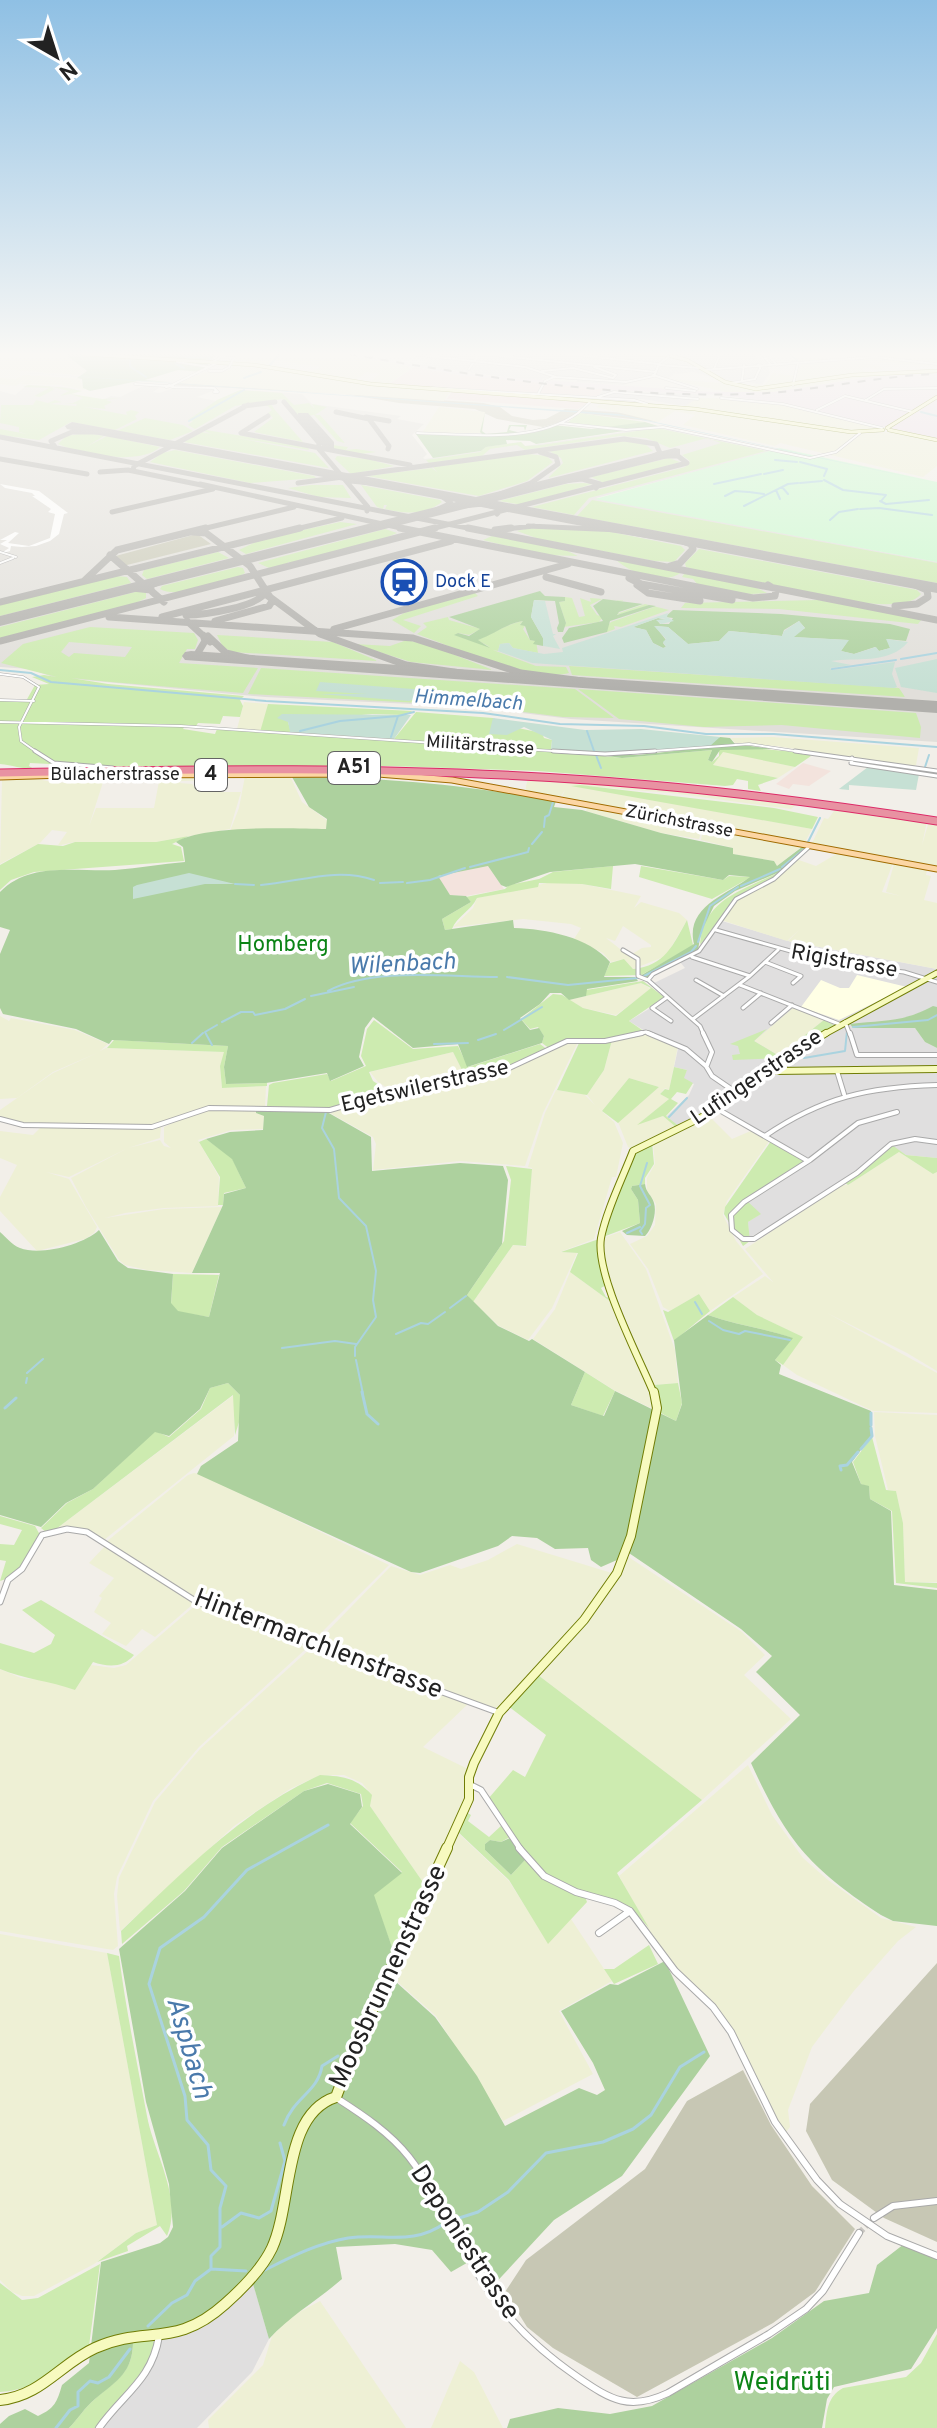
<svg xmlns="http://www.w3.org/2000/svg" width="937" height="2428" viewBox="0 0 937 2428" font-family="Overpass,sans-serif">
  <rect width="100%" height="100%" fill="#f2efe9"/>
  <path fill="#e0dfdf" d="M 437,354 L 754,354 L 756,360 L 766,360 L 770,373 L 762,385 L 740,380 L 730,383 L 694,372 L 677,374 L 676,372 L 669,378 L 657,376 L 623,385 L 576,382 L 579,377 L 553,376 L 539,381 L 419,366 Z
    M 604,389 L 616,391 L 700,394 L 697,401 L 685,406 L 642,399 L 597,398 Z
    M 722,921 L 792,942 L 937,969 L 937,1007 L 889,1023 L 851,1024 L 853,1028 L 915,1028 L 925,1042 L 937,1048 L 937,1158 L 906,1155 L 889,1144 L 855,1174 L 749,1238 L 748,1222 L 760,1214 L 747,1203 L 812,1160 L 714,1106 L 679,1127 L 666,1117 L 689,1095 L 694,1084 L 683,1078 L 687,1070 L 674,1067 L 679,1044 L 645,1031 L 629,1021 L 667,998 L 652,984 L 685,968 L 680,962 L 698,953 Z
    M 251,2276 L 269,2339 L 252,2372 L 197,2428 L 99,2428 L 148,2375 L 157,2356 L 159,2336 Z"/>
  <path fill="#f2dad9" d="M 414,367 L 459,375 L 603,389 L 597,398 L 578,409 L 447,399 L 454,388 L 388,385 Z"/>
  <path fill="#ebdbe8" d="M 345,354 L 487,376 L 712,392 L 773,392 L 878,376 L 937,373 L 937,439 L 787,404 L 720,395 L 609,390 L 460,375 Z"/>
  <path fill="#ffffe5" d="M 857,975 L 907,987 L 839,1020 L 801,1007 L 821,980 L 840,988 L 849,988 Z"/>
  <path fill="#f3e3dd" d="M 803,763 L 831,771 L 809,786 L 793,784 L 789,789 L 776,784 Z
    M 488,866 L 504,889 L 466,896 L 450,895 L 437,876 Z"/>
  <path fill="#e1dfda" d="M 27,385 L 64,387 L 76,389 L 69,394 L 103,400 L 111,396 L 120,397 L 145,385 L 160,387 L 153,392 L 159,393 L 173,388 L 215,390 L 197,397 L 216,401 L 243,390 L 302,394 L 312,404 L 401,416 L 397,419 L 424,424 L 412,435 L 427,454 L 423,458 L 425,459 L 481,451 L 486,447 L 521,442 L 525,446 L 657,427 L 773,451 L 596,498 L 937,562 L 937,742 L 571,719 L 474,707 L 265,697 L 53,677 L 30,669 L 0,667 L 0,391 L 15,395 Z"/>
  <path fill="#c7c7b4" d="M 180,383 L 483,403 L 500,407 L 512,416 L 533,420 L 546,419 L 565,409 L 628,413 L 658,422 L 578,413 L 571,419 L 543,427 L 497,419 L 475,409 L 399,403 L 345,394 L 175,385 Z
    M 197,534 L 211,544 L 123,566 L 112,557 Z
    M 937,1963 L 937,2242 L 884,2218 L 832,2180 L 806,2131 L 810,2104 Z
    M 743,2070 L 771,2125 L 812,2186 L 855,2229 L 815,2292 L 773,2323 L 637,2397 L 553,2348 L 527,2327 L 505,2292 L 526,2260 L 645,2169 L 687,2101 Z"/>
  <path fill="#eef0d5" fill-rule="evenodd" d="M 63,354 L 87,371 L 80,375 L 0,369 L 0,354 Z
    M 239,354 L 342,354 L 413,367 L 387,385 L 367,383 L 380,374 L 367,372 L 354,381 L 305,373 L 322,367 L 274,360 L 265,366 L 236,363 L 235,356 Z
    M 793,354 L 813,354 L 831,360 L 876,357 L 870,354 L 937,354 L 937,367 L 870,361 L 867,363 L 883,367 L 881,370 L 862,367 L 867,374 L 937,373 L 865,377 L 773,392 L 726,392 L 668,379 L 723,383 L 750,389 L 780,388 L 787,386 L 751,388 L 755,384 L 765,385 L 773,373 L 777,373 L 774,379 L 779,374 L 795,376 L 802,362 Z
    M 235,365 L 363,384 L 450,392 L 444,401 L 179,383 L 203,373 L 227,371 Z
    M 24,375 L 83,379 L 80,381 L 85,390 L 60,385 L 21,384 L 26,379 L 16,386 L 0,384 L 0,378 L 16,379 Z
    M 698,398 L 743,399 L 744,402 L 786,405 L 880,429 L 860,434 L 893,432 L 937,440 L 937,466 L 923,477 L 780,443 L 775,446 L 683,425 L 695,415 L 675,411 L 658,422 L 596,407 L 604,402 L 680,409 Z
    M 439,407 L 485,412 L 482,433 L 422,433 Z
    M 244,702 L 268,704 L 261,731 L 237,729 Z
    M 772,737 L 918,748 L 919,748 L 916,765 L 913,767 L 776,746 L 735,743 L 731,738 Z
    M 723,751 L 795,767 L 778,778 L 713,765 Z
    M 160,776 L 215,776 L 214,780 L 181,781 L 180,783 L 192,784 L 199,792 L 241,792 L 230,829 L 156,842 L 75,842 L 61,845 L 58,845 L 67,832 L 52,830 L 40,843 L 0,864 L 2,779 L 31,778 L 58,783 L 104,779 L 89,826 L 96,808 L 154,808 Z
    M 245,776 L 290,776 L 302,802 L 328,821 L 326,829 L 230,831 L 239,808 Z
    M 528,777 L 801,801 L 791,809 L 671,793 L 572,785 L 812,829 L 804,844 L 561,799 L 565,790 L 559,799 L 525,792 Z
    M 588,807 L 630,815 L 702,829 L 699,839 L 661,833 L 586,811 Z
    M 837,807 L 927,821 L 922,845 L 929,821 L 937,823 L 937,866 L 812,843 L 824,818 L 828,819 Z
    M 703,829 L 801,847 L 777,866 L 774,861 L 733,854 L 733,848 L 701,840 Z
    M 838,853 L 893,863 L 882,892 L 901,896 L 886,892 L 894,864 L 927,870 L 926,875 L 931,876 L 924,900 L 937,903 L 937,969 L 788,941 L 799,930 L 787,941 L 721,920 L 736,899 L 767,884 L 796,859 L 816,866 Z
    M 552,882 L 582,884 L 641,896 L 634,908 L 641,902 L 679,913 L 687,920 L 666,956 L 633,969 L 624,959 L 611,962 L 603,953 L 574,939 L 581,928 L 571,924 L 523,919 L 453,927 L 473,908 L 477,898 ZM 623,926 L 651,945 L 651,947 L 642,948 L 629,956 L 606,938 L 615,941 Z
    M 641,983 L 651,989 L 616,1015 L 583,1008 L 569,1000 Z
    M 793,1008 L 824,1020 L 779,1056 L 754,1041 Z
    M 0,1016 L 9,1021 L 11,1018 L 75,1030 L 108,1044 L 100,1051 L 106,1048 L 225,1052 L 220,1066 L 222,1088 L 266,1086 L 265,1107 L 209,1107 L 198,1110 L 154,1128 L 161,1127 L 160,1138 L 128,1148 L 160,1140 L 164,1146 L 171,1148 L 164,1142 L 164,1127 L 198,1111 L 255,1108 L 256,1113 L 264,1116 L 263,1129 L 232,1130 L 198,1140 L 219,1177 L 218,1206 L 164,1208 L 125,1213 L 105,1218 L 164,1209 L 222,1207 L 192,1273 L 147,1270 L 125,1265 L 119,1260 L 86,1207 L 71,1178 L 126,1149 L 69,1177 L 46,1172 L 69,1179 L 97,1227 L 94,1233 L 85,1239 L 37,1251 L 0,1211 L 0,1197 L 17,1165 L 0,1158 L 0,1131 L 33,1135 L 42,1126 L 0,1118 L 0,1110 L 53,1073 L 97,1053 L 53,1072 L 17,1098 L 0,1099 Z
    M 646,1033 L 678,1046 L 669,1090 L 665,1088 L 660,1094 L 669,1099 L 640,1123 L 663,1116 L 677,1128 L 633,1150 L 628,1147 L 618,1122 L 659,1087 L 629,1078 L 602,1111 L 597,1107 L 614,1122 L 623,1143 L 616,1177 L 612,1177 L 594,1239 L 560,1252 L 577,1253 L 552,1308 L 528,1340 L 499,1326 L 473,1302 L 513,1245 L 526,1247 L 532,1168 L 528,1167 L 545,1113 L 556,1090 L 584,1094 L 595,1105 L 587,1095 L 604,1070 L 612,1040 Z
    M 567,1042 L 578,1042 L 543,1113 L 525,1166 L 460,1161 L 373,1170 L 376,1144 L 373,1137 L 330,1113 L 391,1094 L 507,1070 Z
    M 453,1052 L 465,1076 L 392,1091 L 378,1082 L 370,1072 Z
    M 708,1115 L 732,1139 L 753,1130 L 770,1140 L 727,1201 L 723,1215 L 736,1241 L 763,1274 L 710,1311 L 699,1294 L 670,1311 L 663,1307 L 648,1269 L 630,1244 L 647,1236 L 655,1225 L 656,1204 L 647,1190 L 647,1178 L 655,1164 L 653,1141 Z
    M 899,1152 L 933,1174 L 937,1172 L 937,1371 L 907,1353 L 827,1313 L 937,1373 L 937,1413 L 873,1411 L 797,1375 L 783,1365 L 802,1337 L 757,1315 L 733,1297 L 765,1276 L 773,1282 L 745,1249 L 842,1185 L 848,1185 Z
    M 620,1232 L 646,1269 L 675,1350 L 678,1383 L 653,1385 L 613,1287 L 603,1261 L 603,1238 Z
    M 570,1272 L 618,1307 L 654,1395 L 655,1410 L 614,1390 L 533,1339 L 555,1309 Z
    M 234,1395 L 234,1436 L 104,1540 L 77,1528 L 56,1529 Z
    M 874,1412 L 937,1415 L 937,1582 L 905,1582 L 903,1523 L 896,1491 L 888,1490 L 875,1436 Z
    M 194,1473 L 200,1474 L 389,1565 L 310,1644 L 198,1601 L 106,1542 L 188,1475 Z
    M 517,1544 L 615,1574 L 606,1590 L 500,1711 L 313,1646 L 391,1566 L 420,1575 L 450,1565 L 461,1569 L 488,1560 Z
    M 106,1545 L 192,1600 L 192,1605 L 155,1637 L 142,1629 L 126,1646 L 102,1634 L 111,1623 L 94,1612 L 102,1598 L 99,1596 L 114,1578 L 89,1563 Z
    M 627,1556 L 742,1632 L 765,1655 L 744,1675 L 791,1719 L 702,1800 L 538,1675 Z
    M 198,1603 L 309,1646 L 199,1747 L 153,1801 L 117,1877 L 114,1894 L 118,1946 L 113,1950 L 0,1931 L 0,1669 L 21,1678 L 50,1681 L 75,1690 L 91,1665 L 114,1668 L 126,1665 Z
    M 312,1647 L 469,1703 L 423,1747 L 468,1769 L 467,1799 L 427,1888 L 370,1806 L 371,1794 L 362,1783 L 344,1775 L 320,1775 L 290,1789 L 234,1826 L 120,1931 L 117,1896 L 119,1878 L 155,1802 L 200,1749 Z
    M 748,1765 L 772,1815 L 803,1858 L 828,1880 L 881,1918 L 916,1927 L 898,1941 L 853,1992 L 812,2047 L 788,2110 L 790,2127 L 786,2132 L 776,2119 L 733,2032 L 680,1973 L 653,1937 L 619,1876 Z
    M 457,1832 L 509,1881 L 548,1943 L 571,1919 L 612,1981 L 559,2011 L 593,2074 L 503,2121 L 436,2016 L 392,1977 Z
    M 0,1934 L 107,1953 L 157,2225 L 136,2233 L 94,2264 L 34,2296 L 22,2296 L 12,2292 L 0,2280 Z
    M 320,2301 L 406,2428 L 209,2428 L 208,2420 L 263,2365 L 272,2336 L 290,2317 Z
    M 460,2361 L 474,2372 L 503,2428 L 431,2428 Z"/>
  <path fill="#cdebb0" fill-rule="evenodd" d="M 29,385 C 47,386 65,387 82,391 L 71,394 L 102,399 L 120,398 L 106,400 L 112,402 L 104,406 L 106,409 L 84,407 L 127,415 L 126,412 L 131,410 L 139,412 L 135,416 L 137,419 L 115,430 L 71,422 L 39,440 L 0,435 L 0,429 L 27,434 L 19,432 L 19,427 L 0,423 L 1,405 L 33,405 L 36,400 L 48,403 L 55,400 L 62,402 L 49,404 L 76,406 L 77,404 L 64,403 L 73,403 L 83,398 L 70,394 L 59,396 L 69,391 L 49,386 L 55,389 L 40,397 L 34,396 L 49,388 L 23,387 Z
    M 240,390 L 282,393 L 294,405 L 309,403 L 315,409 L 312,404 L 327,407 L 315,415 L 320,415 L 345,443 L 337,441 L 314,415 L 307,416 L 332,445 L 348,447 L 346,450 L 356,449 L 376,452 L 361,454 L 325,448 L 282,399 L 235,406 L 195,429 L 188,425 L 193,421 L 188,420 L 217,400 Z
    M 271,404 L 275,410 L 303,442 L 254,432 L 273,418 L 268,413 L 272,410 L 268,406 L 243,407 Z
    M 579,413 L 645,422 L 607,428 L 566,424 Z
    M 145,418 L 183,425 L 193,431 L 170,440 L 117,431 Z
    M 657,428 L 766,451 L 589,498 L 574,515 L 532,507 L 685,467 L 690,461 L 682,455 L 721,443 L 707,438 L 670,448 L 646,438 L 620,436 L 525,450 L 517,445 L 490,449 L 482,456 L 429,463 L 426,460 L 480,452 L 486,447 L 521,442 L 525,446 L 541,445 Z
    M 206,430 L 308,447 L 309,450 L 227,436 L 315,453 L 329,468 L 184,442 L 201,432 L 212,434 L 203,431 Z
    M 87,433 L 104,436 L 86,447 L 107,436 L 160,447 C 141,465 84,456 58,444 L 66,436 Z
    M 623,441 L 645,444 L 653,451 L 548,478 L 563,463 L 561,458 L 549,451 Z
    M 175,450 L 314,476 L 316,478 L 250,483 L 150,462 L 162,453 Z
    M 528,454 L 547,456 L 553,462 L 527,481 L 479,496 L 367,476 L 432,468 L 437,472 L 433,467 Z
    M 337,456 L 368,459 L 394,466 L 351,474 L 335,459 Z
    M 669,458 L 680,462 L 606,484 L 591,477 Z
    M 584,483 L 592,484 L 523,505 L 499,501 L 566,484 Z
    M 311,485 L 343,485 L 351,498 L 319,497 L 288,488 Z
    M 361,485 L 440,500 L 442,502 C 425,515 405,514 385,509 L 387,505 L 384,505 L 383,509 L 377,507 Z
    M 592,500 L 937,563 L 937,583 L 577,516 Z
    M 340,522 L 357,524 L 246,554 L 239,550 L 262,539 Z
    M 529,528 L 606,531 L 681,546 L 685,550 L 674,562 L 655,561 L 539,539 L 517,531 Z
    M 385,529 L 397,533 L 374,543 L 296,563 L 288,562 L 288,565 L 269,568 L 258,563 Z
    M 492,536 L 559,547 L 578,556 L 544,555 L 483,540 Z
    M 699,549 L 917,590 L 921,594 C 901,620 795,589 765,583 C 740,578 710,576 686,567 L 685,563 Z
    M 218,552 L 229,558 L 147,579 L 142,575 L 144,570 Z
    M 614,558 L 683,571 C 665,587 629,573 614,558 Z
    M 238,567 L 243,568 L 245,573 C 228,583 177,599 160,589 L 162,586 Z
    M 686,571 L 749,584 L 767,593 L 750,594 L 698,585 L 693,579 L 682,577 Z
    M 115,576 L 127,577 L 131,583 L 0,616 L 0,604 Z
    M 139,591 L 146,593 L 146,598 L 132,605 L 0,639 L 0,627 Z
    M 474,592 L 478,596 L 403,620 L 421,626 L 414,633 L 392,620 L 404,613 Z
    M 565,597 L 572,598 L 579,617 L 585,616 L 580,598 L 591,602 L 590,598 L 630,601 L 602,599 L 590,605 L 597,615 L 603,617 L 599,622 L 563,627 L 566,623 L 559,602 L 565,601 Z
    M 819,600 L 922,619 L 918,624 L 779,609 L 681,608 L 685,603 Z
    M 645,604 L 669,610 L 621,627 L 614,626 L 615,629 L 607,632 L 607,626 L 611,622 L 654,607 L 649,605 L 623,615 L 616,614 Z
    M 448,617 L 449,620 L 481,629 L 469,635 L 458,633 L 455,635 L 490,647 L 477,640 C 494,634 508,623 524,621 L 520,624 L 525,626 L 523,629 L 530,640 L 536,641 L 538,653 L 513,648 L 509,643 L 500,644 L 498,651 L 493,650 L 536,666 L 566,667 L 569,673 C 534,682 460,650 417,634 L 427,627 L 423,623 Z
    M 90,627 L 194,633 L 198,640 L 195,649 L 187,649 L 179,663 L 258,668 L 243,693 L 111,682 L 71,678 L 108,684 L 244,696 L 240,700 L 243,706 L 240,717 L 223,716 L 220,724 L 198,723 L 196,726 L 185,726 L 183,729 L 215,734 L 217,729 L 260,732 L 268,704 L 413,711 L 403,715 L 372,714 L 288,722 L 291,732 L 394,739 L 416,712 L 493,718 L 518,728 L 542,733 L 544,738 L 552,740 L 551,750 L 547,750 L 622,758 L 712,750 L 708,760 L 712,762 L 719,756 L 719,750 L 741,747 L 808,753 L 811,756 L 795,767 L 723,752 L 713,765 L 778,778 L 758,785 L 761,791 L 748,789 L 748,781 L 737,779 L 733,785 L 725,786 L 538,771 L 390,766 L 72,768 L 70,765 L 30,763 L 29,766 L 34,769 C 22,769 12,765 0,764 L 0,700 L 26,701 L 35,685 L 49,684 L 32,677 L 44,675 L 57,677 L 1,663 L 23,644 ZM 69,642 L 132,647 L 125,657 L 74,653 L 69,657 L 61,652 Z
    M 217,635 L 333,642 L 378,661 L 232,652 L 223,647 Z
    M 407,640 L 432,646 L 493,670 L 411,662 L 354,644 L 390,646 Z
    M 569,666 L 899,688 L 905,697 L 572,675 Z
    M 261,668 L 575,689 L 614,718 L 563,717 L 476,706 L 248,694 Z
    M 578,689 L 916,713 L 921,727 L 920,738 L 782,725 L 704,727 L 619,719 Z
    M 580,785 L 774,808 L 818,817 L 812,829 L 571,786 Z
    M 189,836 L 172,844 L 181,847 L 184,861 L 34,872 L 11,880 L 0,890 L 0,865 L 38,844 L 63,846 L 75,842 L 156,842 Z
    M 613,866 L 611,889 L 582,884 L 539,883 L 538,887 L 477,898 C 471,911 457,916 452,929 L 445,930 L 442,919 L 471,902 L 466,897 L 505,889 L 509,885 L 539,879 L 553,872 Z
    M 641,866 L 723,880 L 729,876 L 751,877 L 712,899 L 639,877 Z
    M 781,871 C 768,884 751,888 737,898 C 721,910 716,933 700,944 C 704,897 746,890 781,871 Z
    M 687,920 L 693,945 L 689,948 L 641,975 L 604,976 L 610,963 L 624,959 L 633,969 C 665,966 673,945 687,920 Z
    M 643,981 L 664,997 L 629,1021 L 645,1032 L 612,1040 L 604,1070 L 587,1095 L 557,1090 L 580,1041 L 566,1041 L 550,1049 L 542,1043 L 544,1036 L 538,1027 L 530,1029 L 521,1019 L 553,994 L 562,995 L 583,1008 L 616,1016 L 651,988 L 641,983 L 586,996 L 586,990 Z
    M 374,1020 L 413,1049 L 458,1046 L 468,1067 L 540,1044 L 548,1050 L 507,1069 L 465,1076 L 453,1052 L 369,1072 L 373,1081 L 390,1092 L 318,1110 L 267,1106 L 269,1085 L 273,1083 L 327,1074 L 331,1081 L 366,1066 L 361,1056 L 367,1029 Z
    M 824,1020 L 834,1025 L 784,1058 L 733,1060 L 732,1055 L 740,1054 L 738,1046 L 730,1044 L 767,1029 L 754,1041 L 779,1056 Z
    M 114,1040 L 228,1046 L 224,1067 L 226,1084 L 267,1083 L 267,1086 L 222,1088 L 220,1066 L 224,1052 L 107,1048 Z
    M 674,1067 L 687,1070 L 684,1078 L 693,1083 L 686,1094 L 677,1092 L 671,1099 L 678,1103 L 666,1116 L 680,1127 L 677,1128 L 663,1116 L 637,1125 L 669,1099 L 660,1094 L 665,1089 L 669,1090 Z
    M 629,1078 L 659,1087 L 618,1123 L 602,1111 Z
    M 206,1139 L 232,1158 L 246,1188 L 224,1193 L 223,1205 L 218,1205 L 220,1177 L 199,1142 Z
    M 771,1141 L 806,1161 L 745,1199 L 761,1214 L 748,1222 L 750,1241 L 743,1246 L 724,1214 L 725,1207 Z
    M 652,1142 L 654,1164 L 645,1178 L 645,1184 L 632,1186 L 631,1189 L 638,1200 L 640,1223 L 603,1237 L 631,1156 Z
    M 892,1145 L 906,1155 L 937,1158 L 937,1172 L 933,1174 L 899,1152 L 848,1185 L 845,1183 Z
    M 506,1166 L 532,1169 L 526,1246 L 513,1245 L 473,1302 L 467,1295 L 504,1241 L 511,1180 Z
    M 599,1239 L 597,1250 L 608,1284 L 601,1288 L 606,1297 L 614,1299 L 618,1307 L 570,1272 L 578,1253 L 561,1252 Z
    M 173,1274 L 219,1275 L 209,1317 L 178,1312 L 171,1304 Z
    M 699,1294 L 710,1311 L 674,1341 L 663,1310 L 668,1312 Z
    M 733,1297 L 757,1315 L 803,1337 L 783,1365 L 775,1360 L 792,1338 C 764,1328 736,1325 708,1315 Z
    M 585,1372 L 615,1391 L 603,1416 L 571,1405 Z
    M 228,1383 L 240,1395 L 240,1419 L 235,1435 L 233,1395 L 56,1529 L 46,1532 L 41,1528 L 67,1503 L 93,1489 L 155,1431 L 169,1437 L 201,1409 L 210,1388 Z
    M 678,1383 L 682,1403 L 676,1421 L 657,1411 L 654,1385 Z
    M 872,1437 L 886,1490 L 896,1491 L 903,1523 L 905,1582 L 937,1583 L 937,1588 L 896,1583 L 892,1511 L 870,1499 L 869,1487 L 861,1484 L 853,1462 Z
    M 0,1516 L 35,1526 L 40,1535 C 30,1552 21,1576 0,1581 L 6,1561 L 0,1560 L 0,1544 L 14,1545 L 22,1530 L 0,1524 Z
    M 41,1600 L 134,1655 C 123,1668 108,1667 93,1662 L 75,1690 C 50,1681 24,1679 0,1669 L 0,1643 L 34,1653 L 51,1644 L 55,1635 L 22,1610 Z
    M 538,1675 L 702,1800 L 617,1873 L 649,1928 L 631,1908 L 559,1884 L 530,1861 L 488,1799 L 513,1770 L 525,1777 L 546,1735 L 508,1706 Z
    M 320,1775 C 342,1776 357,1778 372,1795 L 370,1806 L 427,1888 L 395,1956 L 373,1895 L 402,1872 L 350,1823 L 363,1806 L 361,1794 L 327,1783 L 304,1791 L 222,1847 L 184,1891 L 122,1944 L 121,1931 C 183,1872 241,1811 320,1775 Z
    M 466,1812 L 471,1815 L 468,1821 L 489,1837 L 502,1825 L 510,1837 L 501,1842 L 490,1840 L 485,1844 L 485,1850 L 511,1875 L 525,1860 L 559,1887 L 585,1897 L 587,1902 L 548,1944 L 509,1880 L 457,1831 Z
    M 649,1945 L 658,1964 L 614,1984 L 604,1969 L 614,1969 Z
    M 107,1953 L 119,1956 C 126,2010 137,2063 147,2116 C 154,2154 183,2198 167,2236 L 160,2226 L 127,2246 L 128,2251 L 97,2262 L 136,2233 L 157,2225 Z
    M 100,2264 L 89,2346 C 61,2366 35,2391 0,2392 L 0,2283 L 22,2300 L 38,2298 Z
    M 937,2334 L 937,2428 L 825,2428 C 827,2411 827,2397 843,2388 L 906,2377 L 921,2363 Z
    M 159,2336 C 155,2379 124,2397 98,2428 L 69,2428 C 78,2419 85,2407 95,2399 C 119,2378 134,2372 133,2337 Z"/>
  <path fill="#add19e" d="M 65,354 L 216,354 L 202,372 L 178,370 L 145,380 L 170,382 L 138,381 L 90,391 L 83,388 L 82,379 L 77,378 L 87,371 Z
    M 485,412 L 482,431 L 486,434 L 507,432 L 509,425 L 527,425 L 525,431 L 524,427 L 511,426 L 509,430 L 521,433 L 553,425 L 591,429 L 645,422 L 658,426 L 536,444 L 530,441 L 506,440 L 507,444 L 486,447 L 481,451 L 433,458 L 416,434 L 482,434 L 480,432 Z
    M 540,591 L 545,596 L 565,597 L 565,601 L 559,602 L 566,623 L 563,632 L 558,632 L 557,628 L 559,623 L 555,601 L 534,600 L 531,617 L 543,638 L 543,646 L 533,644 L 535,641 L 530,640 L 525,626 L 520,625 L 523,621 C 508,623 494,634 478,640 L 490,648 L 454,635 L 458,633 L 469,636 L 480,629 L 449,617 Z
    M 603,599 L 643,604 L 619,612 L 617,615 L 649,605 L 656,606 L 610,621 L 607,632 L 564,643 L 562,638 L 569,628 L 603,621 L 593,606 Z
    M 673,610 L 781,614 L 890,624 L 910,629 L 906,641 L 887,639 L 890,648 L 879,651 L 875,647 L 854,654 L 841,651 L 848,640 L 792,637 L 805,628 L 799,621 L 784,630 L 782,636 L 729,631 L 719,641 L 688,644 L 668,627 L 655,626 L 666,640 L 663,643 L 666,647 L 663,648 L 653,643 L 646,630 L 633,627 L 658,618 L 667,620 L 657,620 L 660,624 L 669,624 L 673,618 L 665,617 Z
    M 720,737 L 730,738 L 735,744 L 774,749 L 720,750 L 712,762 L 708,760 L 712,750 L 622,758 L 600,755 L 638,755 L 710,747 L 709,743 Z
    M 292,777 C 386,777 463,785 556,801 L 554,807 L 582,810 L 661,833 L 733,848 L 733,854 L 774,861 L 777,866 L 802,847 L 806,848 L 784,870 L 735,891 L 714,906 L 701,932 L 698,950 L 646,978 L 640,976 L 694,944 C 685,907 726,895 750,877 L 729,875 L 723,880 L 635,864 L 550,872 L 506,887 L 501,885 L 488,866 L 438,876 L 450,895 L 466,896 L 471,902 L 442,919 L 445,930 L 513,920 L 514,928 C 546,929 589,937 610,962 L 604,977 L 635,977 L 638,981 L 587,989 L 586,996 L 569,1000 L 561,993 L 550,993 L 540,1004 L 520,1018 L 530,1030 L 539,1028 L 544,1036 L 542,1043 L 467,1067 L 458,1044 L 413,1048 L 373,1017 L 365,1028 L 359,1057 L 364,1066 L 330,1081 L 327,1073 L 266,1083 L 226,1084 L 224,1067 L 228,1046 L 112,1040 L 109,1044 L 76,1029 L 3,1014 L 0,1008 L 0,954 L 10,930 L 0,927 L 0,892 C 30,861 76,872 115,870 C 139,868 162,864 185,862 L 183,847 L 176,842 C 203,825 292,828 326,829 L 327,819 L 309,807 Z
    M 933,1006 L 937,1007 L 937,1048 L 925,1042 L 915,1028 L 853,1028 L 850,1024 C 884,1020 901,1023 933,1006 Z
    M 256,1108 L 327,1112 L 371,1137 L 372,1171 L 460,1163 L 503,1166 L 508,1180 L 502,1244 L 467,1295 L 498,1326 L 529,1341 L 532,1339 L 585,1372 L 571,1405 L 604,1416 L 615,1391 L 676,1421 L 682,1404 L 674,1340 L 708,1315 C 736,1325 764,1328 793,1338 L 775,1360 L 781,1365 L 779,1374 L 871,1411 L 871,1436 L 852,1462 L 861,1484 L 869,1486 L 870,1499 L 891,1511 L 894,1585 L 937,1590 L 937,1926 L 893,1921 L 881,1915 C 809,1868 786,1840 751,1763 L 800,1715 L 756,1672 L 772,1656 L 741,1629 L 623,1549 L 617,1560 L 601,1567 L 591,1560 L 588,1548 L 555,1549 L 537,1538 L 512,1536 L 498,1546 L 420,1573 L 411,1572 L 197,1474 L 201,1466 L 238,1441 L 240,1395 L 228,1383 L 210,1388 L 200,1409 L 169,1436 L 155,1432 L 93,1489 L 66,1503 L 41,1527 L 0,1515 L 0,1232 C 6,1237 12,1245 20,1248 C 40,1256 83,1245 99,1230 L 118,1261 L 128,1268 L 173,1274 L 171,1303 L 178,1311 L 209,1317 L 220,1273 L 192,1273 L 223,1205 L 224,1194 L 246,1188 L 232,1159 L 206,1139 L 230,1132 L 263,1130 L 264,1116 L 256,1113 Z
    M 645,1184 C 646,1193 652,1195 654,1203 C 657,1213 652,1229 645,1236 L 627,1235 L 622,1231 L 640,1223 L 638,1200 L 631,1189 L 632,1186 Z
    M 328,1784 L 360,1794 L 362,1807 L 350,1824 L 402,1873 L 374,1895 L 395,1956 L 386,1973 L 435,2017 L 477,2076 L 505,2126 L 579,2088 L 597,2095 L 605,2090 L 593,2063 L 561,2011 L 610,1984 L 618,1985 L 665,1961 L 710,2056 L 622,2176 L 554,2220 L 489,2290 L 472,2260 L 451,2272 L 432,2250 L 395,2244 L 336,2247 L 342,2279 C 318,2300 291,2315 269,2339 L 251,2277 L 206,2319 L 133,2337 C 134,2372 119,2379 95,2399 C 85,2407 78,2419 69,2428 L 0,2428 L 0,2424 L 9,2416 L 25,2409 L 38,2416 C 55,2408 57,2402 62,2385 L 89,2363 L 101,2262 L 160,2243 L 168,2237 L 173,2227 L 169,2184 L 146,2102 L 119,1949 L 185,1891 L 222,1848 L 304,1791 Z
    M 510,1838 L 525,1860 L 511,1875 L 485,1850 L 485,1844 L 490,1840 L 501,1842 Z
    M 904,2244 L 937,2259 L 937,2328 L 911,2369 L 834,2387 L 827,2399 L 822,2428 L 507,2428 L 510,2419 L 558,2408 L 610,2414 L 652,2406 L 772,2338 L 824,2301 L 869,2293 L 877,2265 Z"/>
  <path fill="#c6e0d4" d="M 534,600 L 545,601 L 553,634 L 556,634 L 553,636 L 560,649 L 538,645 L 543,646 L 543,638 L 531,617 Z
    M 668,613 L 667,617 L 674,621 L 661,624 L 656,620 L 666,619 L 658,618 L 633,627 L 646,630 L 653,643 L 663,648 L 666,647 L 663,642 L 666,639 L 654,626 L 668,627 L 688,644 L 719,641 L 729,631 L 782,636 L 784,631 L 799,621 L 805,628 L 794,637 L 849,640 L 841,651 L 854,654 L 876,647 L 879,651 L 890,648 L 886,639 L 908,642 C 889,665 855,657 831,661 L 851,665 L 830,668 L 833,670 L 895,662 L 892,674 L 897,687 L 894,688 L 532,663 L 498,651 L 500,644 L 509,643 L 513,648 L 544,654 L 563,652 L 562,648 Z
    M 937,659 L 937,693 L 901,687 L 895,668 Z
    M 320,682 L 426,690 L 428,693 L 444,695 L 444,698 L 421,697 L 409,701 L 319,694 L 367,694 L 316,691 Z
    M 282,714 L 411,715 L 394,739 L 290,732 L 288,722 L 277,718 Z
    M 493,718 L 585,730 L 641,729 L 720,737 L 710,746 L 633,753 L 551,750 L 552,740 L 524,727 L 507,735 L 489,734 Z
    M 868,767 L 919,774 L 916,790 L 849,785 L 849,790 L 839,789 Z
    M 189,873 L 235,884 L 205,884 L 133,899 L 133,887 L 137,885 Z"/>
  <path fill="#c8facc" d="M 780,448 L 937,482 L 937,562 L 595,499 Z"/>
  <path fill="#aad3df" d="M 0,371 L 618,414 L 937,483 L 623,416 Z"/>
  <path fill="#fff" d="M 0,484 L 39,491 L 68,513 L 64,514 L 59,534 L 50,541 L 36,546 L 22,547 L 11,546 L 10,551 L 0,554 L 9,548 L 0,544 L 7,540 L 0,540 L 15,532 L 19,533 L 8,543 L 29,546 L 50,538 L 55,514 L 48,512 L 51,509 L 32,496 L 35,496 L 32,493 L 5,488 Z"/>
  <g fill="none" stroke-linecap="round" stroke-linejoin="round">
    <path stroke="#aad3df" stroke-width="2" d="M 789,354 L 797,360
      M 204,355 L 211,359
      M 151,357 L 159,356
      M 186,357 L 204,357
      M 130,360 L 130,366 L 135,370
      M 176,364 L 184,368
      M 270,365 L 280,354
      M 137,371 L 146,377
      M 244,378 L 261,372
      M 921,412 L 937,416
      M 189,421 L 244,390
      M 775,460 L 797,462
      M 800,462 L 827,469 L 824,476
      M 764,474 L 783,470
      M 743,478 L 761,474
      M 824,480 L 843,490 L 886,495 L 882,500
      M 800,483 L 822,481
      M 714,484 L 742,478
      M 782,487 L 788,494
      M 776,490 L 780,499
      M 749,492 L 764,494
      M 725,496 L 735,491 L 748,492
      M 880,501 L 886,504 L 929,500
      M 744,506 L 788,484 L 798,483
      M 860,509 L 879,508 L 932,515
      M 830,520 L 839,512 L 858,509
      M 901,659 L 937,653
      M 832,669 L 896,660
      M 0,670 L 31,673 L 51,682 L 266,701 L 483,713 L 560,724 L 644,726 L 706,734 L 774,734 L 937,747
      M 300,731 L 340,721 L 398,716
      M 587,731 L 594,751
      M 391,737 L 398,716 L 414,712
      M 596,755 L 601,768
      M 925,767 L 929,755
      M 544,827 L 545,817 L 549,815 L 553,802
      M 808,842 L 820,818
      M 532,844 L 542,832
      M 470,867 L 528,852 L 529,848
      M 782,867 L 803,850
      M 380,883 L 403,882
      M 407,883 L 430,880 L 465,868
      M 235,884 L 254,885
      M 261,885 C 299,882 336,867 374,880
      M 741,886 L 780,869
      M 698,942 L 710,906 L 738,887
      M 644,976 L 691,952 L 696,946
      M 507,977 L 568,985 L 638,978
      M 328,991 C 372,967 447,977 497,977
      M 311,996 L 354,987
      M 222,1022 L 241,1012 L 253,1012 L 255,1015 L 285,1009 L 305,999
      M 853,1027 L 928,1020 L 937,1015
      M 504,1030 L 542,1007
      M 478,1040 L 496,1034
      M 192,1043 L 203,1033
      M 434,1044 L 468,1043
      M 212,1045 L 205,1032 L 217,1025
      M 804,1058 L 845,1051 L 847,1031
      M 326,1112 L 322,1128 L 334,1149 L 339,1198 L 366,1226 L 376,1271 L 373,1300 L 376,1317 L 355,1347 L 355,1356
      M 669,1117 L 687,1098
      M 627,1233 L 640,1227
      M 642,1234 L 640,1231 L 645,1224 L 646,1208 L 650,1205 L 640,1186 L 647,1163
      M 695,1302 L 702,1314
      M 450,1308 L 466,1296
      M 709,1321 L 723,1330 L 739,1334 L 745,1331 L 790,1340
      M 396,1334 L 421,1323 L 428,1324 L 445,1312
      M 282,1348 L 335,1341 L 356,1344
      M 356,1360 L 363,1394
      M 27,1373 L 43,1359
      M 26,1383 L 27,1378"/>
    <path stroke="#aad3df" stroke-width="3" d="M 362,1392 L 367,1414 L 378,1424
      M 5,1408 L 16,1398
      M 871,1413 L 871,1425
      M 861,1449 L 872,1436 L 871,1428
      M 841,1470 L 840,1466 L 847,1465 L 858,1452
      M 348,2043 L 354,2038
      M 284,2125 C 294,2097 318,2092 322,2066 L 338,2056
      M 453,2220 L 478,2212 L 508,2192 L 546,2153 L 603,2142 L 633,2129 L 651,2115 L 680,2067 L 704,2052
      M 222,2227 L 241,2213 L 259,2218 L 271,2211 L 285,2161 L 280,2143
      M 211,2269 L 246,2271
      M 265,2270 C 291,2257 318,2243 348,2238 C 384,2233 413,2246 445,2223
      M 148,2326 L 172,2303 L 187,2295 L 195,2281 L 211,2269 L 211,2256 L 220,2247 L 220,2208 L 226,2186 L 211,2170 L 208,2145 L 187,2120 L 185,2096 L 149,1984 L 160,1948 L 204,1917 L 247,1870 L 328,1825
      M 56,2428 L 70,2410 L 78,2406 L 78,2392 L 90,2381 L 98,2383 L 109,2377 L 130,2349"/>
    <path stroke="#b1b0ac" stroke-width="5" d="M 284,402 L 319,443 L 319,449
      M 244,406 L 275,402
      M 336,412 L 369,419 L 389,446 L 388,449
      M 268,416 L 241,433 L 410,465
      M 366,417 L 389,421
      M 0,437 L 478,530
      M 55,447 L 51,441 L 72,432 L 101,432
      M 318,448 L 368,507 L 367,511
      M 0,459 L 87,474
      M 133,470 L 134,466 L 248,405
      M 100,472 L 128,470 L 206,486
      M 350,481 L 383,484
      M 553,482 L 582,479 L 600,484 L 596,488
      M 298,483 L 624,439 L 656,444 L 660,453 L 649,458
      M 200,484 L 410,530
      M 489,498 L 531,483 L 558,464 L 556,457 L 540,452
      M 453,507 L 483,504 L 502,509 L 497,514
      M 112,512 L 213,489
      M 430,513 L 451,503 L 440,495
      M 528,526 L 620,530
      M 198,530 L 294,507
      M 292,530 L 342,518
      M 427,530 L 687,463 L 678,456 L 658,456
      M 495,530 L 534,526"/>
    <path stroke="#b1b0ac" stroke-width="7" d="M 400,528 L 753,598 L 775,596 L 776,590 L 768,585
      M 468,528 L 937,620
      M 607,528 L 669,538
      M 495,530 L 511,528
      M 193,532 L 206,533 L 250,566 L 270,597 L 320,634 L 406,665 L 474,675
      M 110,555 L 164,602
      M 670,566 L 680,563 L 693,549 L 691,544 L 680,540
      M 546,577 L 601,592
      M 629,578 L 641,584 L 732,600
      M 85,580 L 117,550 L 206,528
      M 637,585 L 648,593 L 700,601
      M 132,588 L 151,590 L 151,585 L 158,582
      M 0,602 L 300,528
      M 895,606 L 917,604 L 928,597 L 927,590 L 913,584
      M 186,615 C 203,615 260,607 266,591
      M 109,617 L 413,638 L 521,673 L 605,684
      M 162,617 L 451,541
      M 187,621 L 210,642
      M 215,621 L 269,606 L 273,600 L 268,596
      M 334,629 L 568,564
      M 208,636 L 226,653 L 255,660
      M 0,641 L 435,528
      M 196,656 L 205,641 L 203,635"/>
    <path fill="#b1b0ac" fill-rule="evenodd" d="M 298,413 L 308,413 L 334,442 L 334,448 L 324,448 L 298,419 Z
      M 72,422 L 476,497 L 675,448 L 680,449 L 680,455 L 497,501 L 937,583 L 937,593 L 476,506 L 0,626 L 0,616 L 456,502 L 67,429 L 65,426 Z
      M 191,651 L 937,701 L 937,713 L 185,660 L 182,656 L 185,652 Z"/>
    <path stroke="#c8c6c1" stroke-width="6" stroke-dasharray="6 3" stroke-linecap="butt" d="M 859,2233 L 874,2218"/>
    <g stroke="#a9a9a9" stroke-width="3">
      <path id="street-far4" d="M 410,354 L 525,367 L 556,377 L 626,382 L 654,376 L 659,364 L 668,357
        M 569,354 L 658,364
        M 762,354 L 771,365
        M 479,355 L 514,354
        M 500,356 L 656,372
        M 765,358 L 770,357 L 777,365
        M 177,362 L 209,367
        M 211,363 L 221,357 L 234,358 L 232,362
        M 659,365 L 700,368
        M 594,367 L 616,375 L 613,378
        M 573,368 L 613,378
        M 469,369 L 479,354
        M 714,369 L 720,354
        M 704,370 L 875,357 L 937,364
        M 209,371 L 222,371 L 229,367
        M 542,371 L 573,368
        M 653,375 L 697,389
        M 742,380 L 744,365
        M 731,383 L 755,379 L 761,366 L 758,365
        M 135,384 L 166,386
        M 169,385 L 173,386 L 166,387 Z
        M 172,385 L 217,363
        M 793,385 L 798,363
        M 172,387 L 214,388 L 217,391
        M 432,388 L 634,400 L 647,404
        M 666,388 L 695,391
        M 215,391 L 218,392 L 214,392 Z
        M 538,394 L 545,381 L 554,377
        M 598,397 L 614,392 L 698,399
        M 721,398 L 783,404 L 882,428
        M 866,400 L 884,389 L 937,388
        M 817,410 L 845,396 L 913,412
        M 578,413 L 591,401
        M 560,423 L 626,430 L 663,427 L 810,458 L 836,452 L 860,433
        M 417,433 C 468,434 535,444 578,413
        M 0,552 L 16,557
        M 0,563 L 13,558
        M 0,674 L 23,677 L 39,687 L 19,727 L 21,741 L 38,753
        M 0,700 L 34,701
        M 0,722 L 181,726 L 583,753
        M 626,753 L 749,744 L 808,753"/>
    </g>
    <g stroke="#a9a9a9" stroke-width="5">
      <path id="street-far3" d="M 35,751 L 54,763 L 113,768
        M 553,751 L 605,754 L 655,751
        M 795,751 L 937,771
        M 852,758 L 851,763 L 937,776
        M 716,930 L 840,965 L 904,972 L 937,982
        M 623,950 L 638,959 L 638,976 L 648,980
        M 692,957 L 750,976
        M 765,962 L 801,976 L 793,983
        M 648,980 L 653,974 L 699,951 L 736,899 L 774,879 L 810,846
        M 648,980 L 700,1026 L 704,1035
        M 696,980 L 724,996
        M 740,985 L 839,1024
        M 666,998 L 652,1008 L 671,1021
        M 743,1008 L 761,993
        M 693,1019 L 750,976 L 778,950
        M 845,1022 L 850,1035
        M 771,1023 L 792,1005
        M 633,1035 L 646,1032 L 653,1035"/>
    </g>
    <g stroke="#a9a9a9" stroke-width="6">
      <path id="street-far2" d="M 648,1033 L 686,1049 L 706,1066 L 712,1076 L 734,1091
        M 703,1033 L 712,1052 L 707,1065
        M 850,1033 L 857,1055 L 937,1055
        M 837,1071 L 844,1094
        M 714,1107 L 808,1161
        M 897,1112 L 858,1123 L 810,1160 L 744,1202 L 731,1215 L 732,1230 L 743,1239 L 754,1239 L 857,1173 L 891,1144 L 915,1139 L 937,1142
        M 0,1119 L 23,1125 L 152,1127 L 209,1108 L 330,1110 L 392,1092 L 507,1069 L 567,1041 L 605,1041 L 642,1033
        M 765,1136 C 822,1097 869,1087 937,1085"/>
    </g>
    <g stroke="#a9a9a9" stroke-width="7">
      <path id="street-far1" d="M 0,1602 L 8,1580 L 22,1569 L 42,1535 L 67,1529 L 87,1532 L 197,1602 L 497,1712
        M 471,1785 L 481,1790 L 521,1850"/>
    </g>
    <g stroke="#a9a9a9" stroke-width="8">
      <path id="street" d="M 519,1848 L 544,1876 L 576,1892 L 615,1903 L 630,1911 L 675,1971 L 713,2007 L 731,2032 L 775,2122 L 817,2180 L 840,2204 L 887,2236 L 937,2256
        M 599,1933 L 630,1911
        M 338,2099 C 363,2115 390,2133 409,2157 C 440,2197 459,2246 487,2288 C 511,2324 544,2354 579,2378 C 611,2400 630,2411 668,2393 L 769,2334 L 806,2309 L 823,2291 L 859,2233
        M 874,2218 L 893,2206 L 937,2201
        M 99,2428 C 123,2394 152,2380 159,2336"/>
    </g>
    <g stroke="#707d05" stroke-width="4">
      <path id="secondary-far4" d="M 83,354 L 254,365 L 371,384 L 695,409 L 851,432 L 883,430
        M 640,354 L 666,355
        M 671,356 L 687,360 L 725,382 L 756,389 L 852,375 L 937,371
        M 887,428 L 937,397
        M 889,430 L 937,440"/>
    </g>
    <g stroke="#707d05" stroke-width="7">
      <path id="secondary-far3" d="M 823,1035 L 937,973"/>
    </g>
    <g stroke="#707d05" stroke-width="8">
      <path id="secondary-far2" d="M 774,1071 L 937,1069
        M 654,1394 C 639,1357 595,1275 601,1238 C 606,1211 623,1177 633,1151 L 706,1115 L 724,1095 L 742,1089 L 753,1077 L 774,1071 L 775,1066 L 826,1033"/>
    </g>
    <g stroke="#707d05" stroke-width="10">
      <path id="secondary-far1" d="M 446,1850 L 469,1799 L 469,1777 L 474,1763 L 499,1713 L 584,1620 L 617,1573 L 631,1536 L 657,1408 L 654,1392"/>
    </g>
    <g stroke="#707d05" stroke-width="12">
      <path id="secondary" d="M 0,2400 C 41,2396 60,2364 95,2348 C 146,2325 175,2349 225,2304 C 243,2288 262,2269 272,2248 C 293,2203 282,2114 336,2097 L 355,2047 L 447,1848"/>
    </g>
    <g stroke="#a06b00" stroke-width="7">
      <path id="primary" d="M 94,775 L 378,774 L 452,780 L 937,869
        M 0,777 L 66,775"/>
    </g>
    <g stroke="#dc2a67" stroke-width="9">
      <path id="highway" d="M 0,773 C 196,769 392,766 588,780 C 705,788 821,803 937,821"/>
    </g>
    <use href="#street-far4" stroke="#fff" stroke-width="2"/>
    <use href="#street-far3" stroke="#fff" stroke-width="3"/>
    <use href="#street-far2" stroke="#fff" stroke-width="4"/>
    <use href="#street-far1" stroke="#fff" stroke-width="5"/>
    <use href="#street" stroke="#fff" stroke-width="6"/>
    <use href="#secondary-far4" stroke="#f7fabf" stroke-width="3"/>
    <use href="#secondary-far3" stroke="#f7fabf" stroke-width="5"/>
    <use href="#secondary-far2" stroke="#f7fabf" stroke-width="6"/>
    <use href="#secondary-far1" stroke="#f7fabf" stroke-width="8"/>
    <use href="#secondary" stroke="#f7fabf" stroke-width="10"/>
    <use href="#primary" stroke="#fcd6a4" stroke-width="5"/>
    <use href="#highway" stroke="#e892a2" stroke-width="7"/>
    <path stroke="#707070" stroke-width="2" stroke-dasharray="8 8" stroke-linecap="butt" d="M 349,354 C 481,377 615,398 749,394 C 812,392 874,376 937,374"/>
    <g stroke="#a9a9a9" stroke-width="3" stroke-linecap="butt">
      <path id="street-bridge" d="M 229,367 L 232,362"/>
    </g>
    <use href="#street-bridge" stroke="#fff" stroke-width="2"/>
  </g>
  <linearGradient id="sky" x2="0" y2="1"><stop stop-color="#8fc0e4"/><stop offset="0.51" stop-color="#f9f8f5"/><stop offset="1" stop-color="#f9f8f5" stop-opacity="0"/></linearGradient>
  <rect width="937" height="694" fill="url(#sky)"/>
  <defs>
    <g id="station-ring" transform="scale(2.3)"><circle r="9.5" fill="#fff" stroke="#1a4fb4" stroke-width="1.5"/><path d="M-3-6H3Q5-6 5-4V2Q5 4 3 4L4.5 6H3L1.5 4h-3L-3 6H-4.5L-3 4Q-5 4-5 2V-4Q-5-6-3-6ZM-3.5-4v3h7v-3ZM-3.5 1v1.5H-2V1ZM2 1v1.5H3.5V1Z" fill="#1a4fb4"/></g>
  </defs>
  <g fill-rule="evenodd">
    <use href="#station-ring" x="404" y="582"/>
  </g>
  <g text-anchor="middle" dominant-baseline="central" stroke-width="7" stroke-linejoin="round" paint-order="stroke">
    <g font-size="18" fill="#164399" stroke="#fff" text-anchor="start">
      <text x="435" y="582">Dock E</text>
    </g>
    <g font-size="18" fill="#222" stroke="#fff">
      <text transform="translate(480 746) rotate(4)">Militärstrasse</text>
      <text x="115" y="775">Bülacherstrasse</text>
      <text transform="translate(679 822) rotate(11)">Zürichstrasse</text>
    </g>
    <g font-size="20" font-style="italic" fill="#4a7aab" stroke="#fff">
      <text transform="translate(468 701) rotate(4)">Himmelbach</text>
    </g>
    <g fill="#fff" stroke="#646464" stroke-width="2">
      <rect x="328" y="752" width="52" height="32" rx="6"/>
      <rect x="195" y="759" width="32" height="32" rx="6"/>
    </g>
    <g font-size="20" font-weight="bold" fill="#222">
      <text x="354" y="768">A51</text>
      <text x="211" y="775">4</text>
    </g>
    <g font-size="22" fill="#0c8416" stroke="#fff">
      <text x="283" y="945">Homberg</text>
    </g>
    <g font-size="22" fill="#222" stroke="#fff">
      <text transform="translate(844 962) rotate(10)">Rigistrasse</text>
      <text transform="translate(757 1078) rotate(-34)">Lufingerstrasse</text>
      <text transform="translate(425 1087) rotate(-13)">Egetswilerstrasse</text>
    </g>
    <g font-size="24" font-style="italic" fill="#4a7aab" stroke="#fff">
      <text transform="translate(402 965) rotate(-3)">Wilenbach</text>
    </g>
    <g font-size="26" fill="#222" stroke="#fff">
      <text transform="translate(318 1645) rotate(21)">Hintermarchlenstrasse</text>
      <text transform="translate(389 1977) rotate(-65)">Moosbrunnenstrasse</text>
      <text transform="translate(464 2243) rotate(57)">Deponiestrasse</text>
    </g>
    <g font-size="26" fill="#0c8416" stroke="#fff">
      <text x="782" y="2383">Weidrüti</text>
    </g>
    <g font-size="28" font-style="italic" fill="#4a7aab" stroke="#fff">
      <text transform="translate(188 2048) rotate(74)">Aspbach</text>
    </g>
  </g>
  <g transform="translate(56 56) rotate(141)" stroke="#ffffff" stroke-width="6" paint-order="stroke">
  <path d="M0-6L14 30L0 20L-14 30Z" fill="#222222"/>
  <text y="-12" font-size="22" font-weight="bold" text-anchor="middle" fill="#222222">N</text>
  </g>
</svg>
